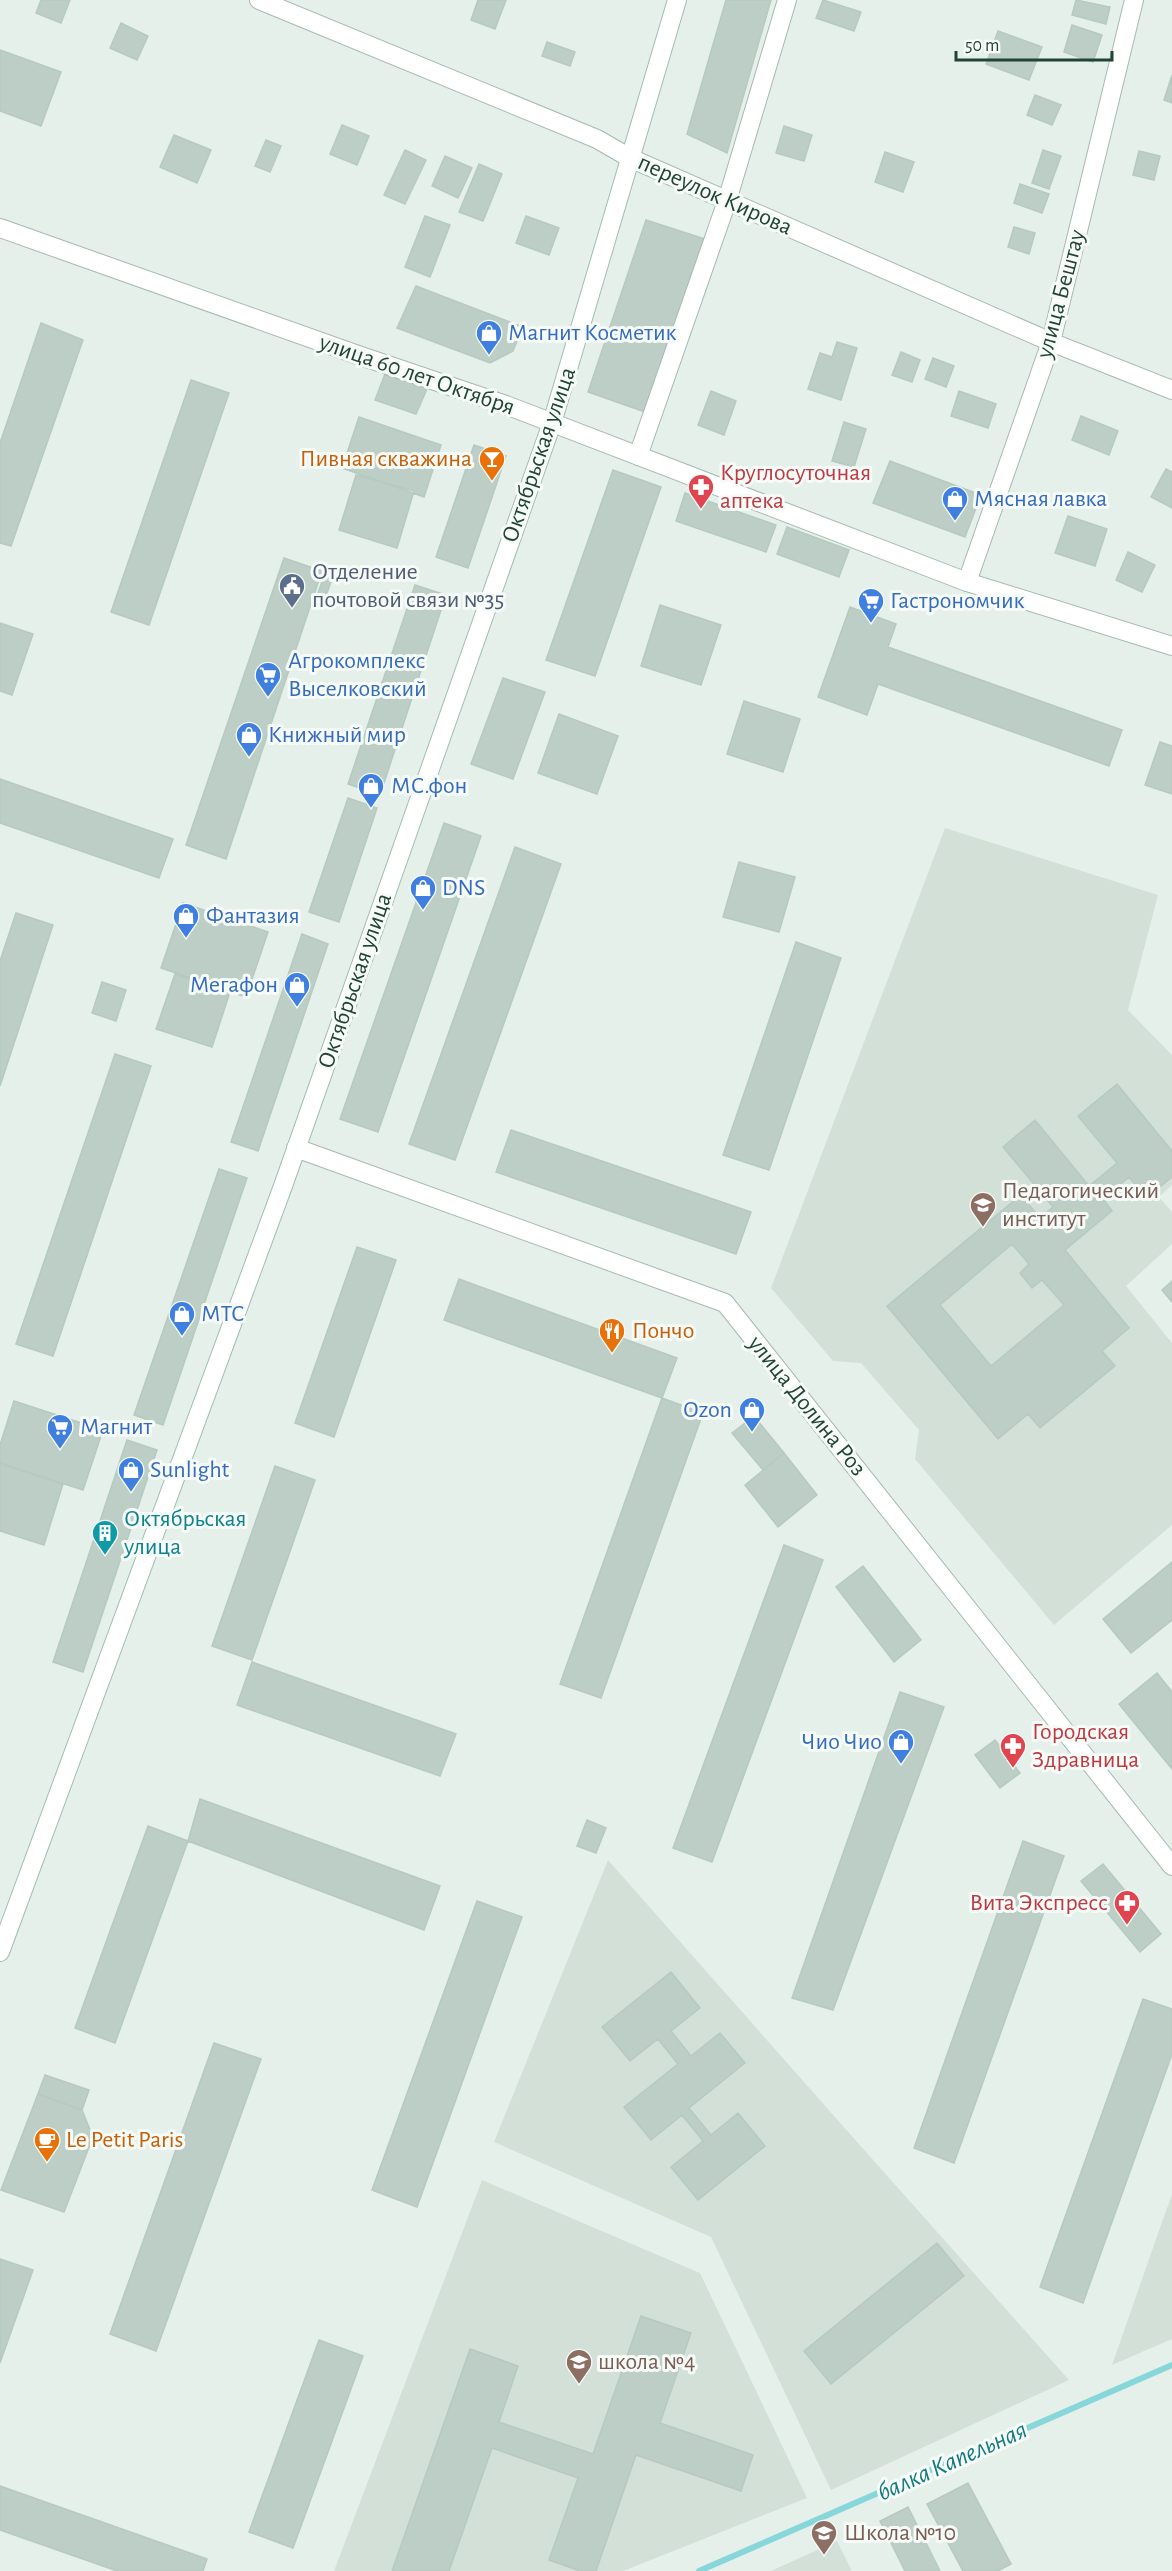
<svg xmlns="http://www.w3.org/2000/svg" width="1172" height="2571" viewBox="0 0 1172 2571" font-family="'Alegreya Sans',sans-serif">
  <rect width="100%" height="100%" fill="#e5f0ea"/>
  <path fill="#d3e0d8" d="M 945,828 L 1158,895 L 1128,1010 L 1172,1055 L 1172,1185 L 1159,1197 L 1172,1212 L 1172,1244 L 1126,1286 L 1172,1343 L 1172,1525 L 1054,1625 L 915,1459 L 919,1430 L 861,1363 L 833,1361 L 771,1288 Z
    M 608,1860 L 842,2125 L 1069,2380 L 831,2490 L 711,2237 L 494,2142 Z
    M 482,2180 L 700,2273 L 807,2498 L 623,2571 L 334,2571 Z
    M 1172,2195 L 1172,2339 L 1112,2365 L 1163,2219 Z
    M 837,2541 L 852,2571 L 771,2571 Z"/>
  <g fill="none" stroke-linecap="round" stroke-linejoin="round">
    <path stroke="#87d6da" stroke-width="6" d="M 699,2571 L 1172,2365"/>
  </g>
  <path fill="#bccec5" stroke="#b6cac0" stroke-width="1.5" fill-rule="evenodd" d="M 41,0 L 70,0 L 61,23 L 36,13 Z
    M 478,0 L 506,0 L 495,29 L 471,20 Z
    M 726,0 L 771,0 L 727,153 L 687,134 Z
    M 823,0 L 861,12 L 854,31 L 816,18 Z
    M 1076,0 L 1110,7 L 1106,24 L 1072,15 Z
    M 121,23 L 148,36 L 137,60 L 110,48 Z
    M 1072,25 L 1102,35 L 1093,62 L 1064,52 Z
    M 998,31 L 1042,47 L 1029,80 L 986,64 Z
    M 547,42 L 575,52 L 570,66 L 542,56 Z
    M 0,50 L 61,72 L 41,126 L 0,111 Z
    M 1172,75 L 1172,103 L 1164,100 Z
    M 1035,95 L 1061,105 L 1052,125 L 1027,115 Z
    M 342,125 L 369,136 L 357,165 L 330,154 Z
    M 784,126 L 812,135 L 804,161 L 776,153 Z
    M 174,135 L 211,150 L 197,183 L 160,167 Z
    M 266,140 L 281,146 L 270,172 L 255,166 Z
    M 405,150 L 426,160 L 405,204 L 384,195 Z
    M 1043,150 L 1061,156 L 1049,189 L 1032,183 Z
    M 1139,151 L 1160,156 L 1154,180 L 1133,175 Z
    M 885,152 L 914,162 L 903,192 L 875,182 Z
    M 445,156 L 472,168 L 458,198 L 432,186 Z
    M 479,164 L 502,174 L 483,221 L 459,212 Z
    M 1020,184 L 1049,194 L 1042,213 L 1014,203 Z
    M 425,216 L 450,225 L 430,277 L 405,267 Z
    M 526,216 L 559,228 L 549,255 L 516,243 Z
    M 646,220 L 708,240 L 645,412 L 588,392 Z
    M 1014,227 L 1035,233 L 1029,254 L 1008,247 Z
    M 416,286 L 523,327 L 513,351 L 490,363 L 397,328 Z
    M 41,323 L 83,340 L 11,546 L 0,543 L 0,443 Z
    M 837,342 L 857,348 L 841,400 L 808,389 L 820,353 L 832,357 Z
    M 901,352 L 920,360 L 912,382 L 892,375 Z
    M 933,358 L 954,366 L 946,387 L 925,379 Z
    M 385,374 L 427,389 L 416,414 L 375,400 Z
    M 191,380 L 229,393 L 149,625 L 111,612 Z
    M 711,391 L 736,401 L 724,435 L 698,425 Z
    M 959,391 L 996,404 L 988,428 L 951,416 Z
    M 1081,416 L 1118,431 L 1109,455 L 1072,440 Z
    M 359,417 L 441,445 L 424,497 L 342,468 Z
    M 844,422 L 866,429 L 854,467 L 832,461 Z
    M 474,445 L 506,456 L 468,568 L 436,557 Z
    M 890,461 L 981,495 L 965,537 L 873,503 Z
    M 1166,469 L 1172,472 L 1172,508 L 1151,497 Z
    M 613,470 L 661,487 L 595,676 L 546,660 Z
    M 356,475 L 414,491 L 397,548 L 339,530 Z
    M 685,493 L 776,525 L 766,552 L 676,521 Z
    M 1068,516 L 1107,529 L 1095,566 L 1055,553 Z
    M 787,527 L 849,550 L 839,577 L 777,554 Z
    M 1128,552 L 1155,565 L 1142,592 L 1116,580 Z
    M 284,558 L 322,571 L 226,859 L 186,845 Z
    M 325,573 L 333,576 L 326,596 L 318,593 Z
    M 415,585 L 446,595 L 380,795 L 348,784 Z
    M 660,605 L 721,625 L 701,685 L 641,666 Z
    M 850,607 L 896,624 L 888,647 L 1122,730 L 1109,766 L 878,684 L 867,715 L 818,697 Z
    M 0,623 L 33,634 L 12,695 L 0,691 Z
    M 503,678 L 545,692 L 513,779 L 471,764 Z
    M 744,701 L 800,719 L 783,772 L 727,754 Z
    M 559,714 L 618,736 L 597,794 L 538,773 Z
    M 1160,742 L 1172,746 L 1172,794 L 1145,785 Z
    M 0,779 L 173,839 L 159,878 L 0,823 Z
    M 348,798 L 377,808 L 339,922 L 309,912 Z
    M 444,823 L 481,836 L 378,1132 L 340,1119 Z
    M 515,847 L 561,864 L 455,1160 L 409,1144 Z
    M 739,862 L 795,877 L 779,932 L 723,917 Z
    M 183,903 L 268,932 L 246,997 L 161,968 Z
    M 16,913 L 53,925 L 0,1086 L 0,961 Z
    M 302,934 L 328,944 L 258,1151 L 231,1142 Z
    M 796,942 L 841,958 L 769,1170 L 723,1155 Z
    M 175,974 L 230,992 L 212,1047 L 156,1029 Z
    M 102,982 L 126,990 L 116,1021 L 92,1013 Z
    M 115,1054 L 151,1066 L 53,1356 L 16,1344 Z
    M 1117,1084 L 1172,1151 L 1172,1177 L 1146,1198 L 1129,1177 L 1103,1199 L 1112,1211 L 1065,1250 L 1129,1328 L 1102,1351 L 1115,1366 L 1040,1428 L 1028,1414 L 998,1439 L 887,1306 L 1021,1195 L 1040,1218 L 1053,1207 L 1003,1147 L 1035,1120 L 1089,1186 L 1117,1163 L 1078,1116 ZM 1012,1244 L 1029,1264 L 1020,1273 L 1032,1288 L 1042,1280 L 1064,1305 L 991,1366 L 940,1305 Z
    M 511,1130 L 751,1212 L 736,1254 L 496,1172 Z
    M 219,1169 L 247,1178 L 163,1425 L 134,1415 Z
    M 357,1247 L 396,1260 L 334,1437 L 295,1423 Z
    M 459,1279 L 677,1358 L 662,1398 L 444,1320 Z
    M 1172,1281 L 1172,1302 L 1162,1290 Z
    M 662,1398 L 703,1413 L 601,1698 L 560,1684 Z
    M 14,1401 L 103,1430 L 83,1490 L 0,1463 L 0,1445 Z
    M 754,1416 L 784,1453 L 763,1470 L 732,1433 Z
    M 127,1440 L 157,1450 L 83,1672 L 53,1662 Z
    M 784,1453 L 817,1495 L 778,1527 L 745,1485 Z
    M 0,1464 L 63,1484 L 44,1545 L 0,1531 Z
    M 275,1466 L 315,1480 L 252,1660 L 212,1646 Z
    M 784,1545 L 823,1560 L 712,1862 L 673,1848 Z
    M 1172,1562 L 1172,1620 L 1131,1653 L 1103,1619 Z
    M 863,1566 L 921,1640 L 894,1662 L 836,1587 Z
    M 252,1662 L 456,1734 L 440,1776 L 237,1705 Z
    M 1157,1673 L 1172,1692 L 1172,1769 L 1119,1704 Z
    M 900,1692 L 944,1707 L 833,2010 L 792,1998 Z
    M 995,1740 L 1020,1773 L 1000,1788 L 975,1755 Z
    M 200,1799 L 440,1886 L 424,1930 L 188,1841 Z
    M 587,1820 L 606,1828 L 596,1853 L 577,1846 Z
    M 148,1826 L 188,1841 L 115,2043 L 75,2028 Z
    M 1023,1841 L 1064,1856 L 954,2163 L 914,2148 Z
    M 1103,1864 L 1161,1934 L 1140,1952 L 1081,1881 Z
    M 477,1901 L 522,1917 L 417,2207 L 372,2190 Z
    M 671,1972 L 700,2008 L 671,2031 L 691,2056 L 720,2033 L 745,2063 L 689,2108 L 711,2135 L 738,2113 L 765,2146 L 698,2200 L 671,2167 L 703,2141 L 682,2115 L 651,2140 L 624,2107 L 678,2064 L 658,2039 L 630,2061 L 602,2027 Z
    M 1143,1999 L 1172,2009 L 1172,2054 L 1083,2303 L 1040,2287 Z
    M 214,2043 L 261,2059 L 156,2351 L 110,2334 Z
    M 45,2075 L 89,2090 L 82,2110 L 38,2094 Z
    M 38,2094 L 82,2110 L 93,2137 L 64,2212 L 1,2190 Z
    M 937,2243 L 964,2276 L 831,2384 L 804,2351 Z
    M 0,2259 L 33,2270 L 0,2363 Z
    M 641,2316 L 691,2333 L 660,2423 L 753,2455 L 741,2491 L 636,2455 L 596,2571 L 580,2571 L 549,2560 L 578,2478 L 492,2448 L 449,2571 L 392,2571 L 470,2349 L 518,2366 L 499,2422 L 593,2454 Z
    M 319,2340 L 363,2356 L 293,2548 L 249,2532 Z
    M 968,2483 L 1011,2564 L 998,2571 L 963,2571 L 927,2504 Z
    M 0,2486 L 207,2559 L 203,2571 L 117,2571 L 0,2530 Z
    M 908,2507 L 940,2571 L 905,2571 L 880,2521 Z"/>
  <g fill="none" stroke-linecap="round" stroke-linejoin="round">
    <g stroke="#a6b9b1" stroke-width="20">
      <path id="street" d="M 259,0 L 597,139 L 630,158 L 1051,342 L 1172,390
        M 0,228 L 358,355 L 506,405 L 967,582 L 1172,646
        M 638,456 L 727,201 L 787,0
        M 967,582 L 1051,342 L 1134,0
        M 296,1148 L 725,1303 L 1172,1866"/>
    </g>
    <g stroke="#a2bdb1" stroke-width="20">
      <path id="secondary" d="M 0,1952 L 283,1186 L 552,423 L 677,0"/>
    </g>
    <use href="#street" stroke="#fff" stroke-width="18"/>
    <use href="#secondary" stroke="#fff" stroke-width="18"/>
  </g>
  <defs>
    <g id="shop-pin" transform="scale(1.35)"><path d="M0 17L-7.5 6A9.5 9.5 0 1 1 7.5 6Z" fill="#3f7fe0" stroke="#f6fbf8"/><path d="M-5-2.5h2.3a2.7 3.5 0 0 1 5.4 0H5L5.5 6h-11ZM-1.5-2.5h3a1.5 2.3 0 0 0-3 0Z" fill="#fff"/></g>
    <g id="bar-pin" transform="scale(1.35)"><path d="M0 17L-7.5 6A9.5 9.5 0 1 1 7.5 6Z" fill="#e8710a" stroke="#f6fbf8"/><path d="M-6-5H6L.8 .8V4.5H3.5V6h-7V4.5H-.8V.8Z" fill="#fff"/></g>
    <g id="pharmacy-pin" transform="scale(1.35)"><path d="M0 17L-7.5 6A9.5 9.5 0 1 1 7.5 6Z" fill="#e0444e" stroke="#f6fbf8"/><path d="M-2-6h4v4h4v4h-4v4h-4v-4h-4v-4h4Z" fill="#fff"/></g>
    <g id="civic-pin" transform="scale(1.35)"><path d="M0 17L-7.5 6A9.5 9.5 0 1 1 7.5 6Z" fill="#5c6f8a" stroke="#f6fbf8"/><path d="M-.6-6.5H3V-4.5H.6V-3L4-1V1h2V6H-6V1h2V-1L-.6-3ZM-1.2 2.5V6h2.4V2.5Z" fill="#fff"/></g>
    <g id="supermarket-pin" transform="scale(1.35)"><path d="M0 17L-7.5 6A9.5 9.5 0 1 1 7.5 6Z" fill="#3f7fe0" stroke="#f6fbf8"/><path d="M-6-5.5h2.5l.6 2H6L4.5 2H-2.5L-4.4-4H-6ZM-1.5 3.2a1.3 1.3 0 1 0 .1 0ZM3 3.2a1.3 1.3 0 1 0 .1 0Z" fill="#fff"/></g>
    <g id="university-pin" transform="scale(1.35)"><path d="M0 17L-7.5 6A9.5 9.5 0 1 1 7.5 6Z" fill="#8d6e63" stroke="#f6fbf8"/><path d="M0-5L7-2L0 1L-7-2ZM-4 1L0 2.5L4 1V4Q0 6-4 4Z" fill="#fff"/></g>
    <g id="restaurant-pin" transform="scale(1.35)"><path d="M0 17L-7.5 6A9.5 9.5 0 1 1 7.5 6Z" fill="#e8710a" stroke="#f6fbf8"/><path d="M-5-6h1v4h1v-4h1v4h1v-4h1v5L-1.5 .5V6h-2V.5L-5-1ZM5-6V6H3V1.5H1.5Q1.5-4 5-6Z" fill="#fff"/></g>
    <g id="building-pin" transform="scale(1.35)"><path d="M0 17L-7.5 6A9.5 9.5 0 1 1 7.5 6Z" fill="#0f9aa8" stroke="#f6fbf8"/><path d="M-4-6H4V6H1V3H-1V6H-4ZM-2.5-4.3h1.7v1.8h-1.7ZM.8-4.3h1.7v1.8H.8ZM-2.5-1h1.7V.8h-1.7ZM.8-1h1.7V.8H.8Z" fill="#fff"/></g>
    <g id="cafe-pin" transform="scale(1.35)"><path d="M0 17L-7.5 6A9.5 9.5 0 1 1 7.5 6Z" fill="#e8710a" stroke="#f6fbf8"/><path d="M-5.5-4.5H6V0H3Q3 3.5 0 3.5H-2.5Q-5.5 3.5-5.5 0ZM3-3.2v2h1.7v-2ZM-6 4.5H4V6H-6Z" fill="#fff"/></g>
    <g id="school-pin" transform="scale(1.35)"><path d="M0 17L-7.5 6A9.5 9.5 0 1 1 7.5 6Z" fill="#8d6e63" stroke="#f6fbf8"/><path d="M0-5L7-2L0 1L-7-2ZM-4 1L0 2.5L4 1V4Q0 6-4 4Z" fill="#fff"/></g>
  </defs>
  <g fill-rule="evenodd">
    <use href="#shop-pin" x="489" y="333"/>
    <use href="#bar-pin" x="492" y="459"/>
    <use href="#pharmacy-pin" x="701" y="487"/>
    <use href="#shop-pin" x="955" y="499"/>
    <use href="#civic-pin" x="292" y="586"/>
    <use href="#supermarket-pin" x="871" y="601"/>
    <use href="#supermarket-pin" x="268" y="675"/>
    <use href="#shop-pin" x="249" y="735"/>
    <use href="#shop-pin" x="371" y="786"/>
    <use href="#shop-pin" x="423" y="888"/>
    <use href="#shop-pin" x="186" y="916"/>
    <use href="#shop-pin" x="297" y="985"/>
    <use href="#university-pin" x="983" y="1205"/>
    <use href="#shop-pin" x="182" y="1314"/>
    <use href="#restaurant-pin" x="612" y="1331"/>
    <use href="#shop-pin" x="752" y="1410"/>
    <use href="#supermarket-pin" x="60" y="1427"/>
    <use href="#shop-pin" x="131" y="1470"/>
    <use href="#building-pin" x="105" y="1533"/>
    <use href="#shop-pin" x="901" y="1742"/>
    <use href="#pharmacy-pin" x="1013" y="1746"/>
    <use href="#pharmacy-pin" x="1127" y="1903"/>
    <use href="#cafe-pin" x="47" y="2140"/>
    <use href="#school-pin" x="579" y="2362"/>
    <use href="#school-pin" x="824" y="2533"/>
  </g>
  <g text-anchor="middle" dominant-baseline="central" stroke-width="6" stroke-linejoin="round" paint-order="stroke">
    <g font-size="24" fill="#214437" stroke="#f6fbf8">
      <text transform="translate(715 195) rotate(24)">переулок Кирова</text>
      <text transform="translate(1061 294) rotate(-75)">улица Бештау</text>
      <text transform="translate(417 375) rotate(19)">улица 60 лет Октября</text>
      <text transform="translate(539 455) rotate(-71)">Октябрьская улица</text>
      <text transform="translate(355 981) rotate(-71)">Октябрьская улица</text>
      <text transform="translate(807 1406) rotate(51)">улица Долина Роз</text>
    </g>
    <g font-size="24" fill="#366cbe" stroke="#f6fbf8" text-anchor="start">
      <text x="508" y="333">Магнит Косметик</text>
      <text x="974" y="499">Мясная лавка</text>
      <text x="890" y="601">Гастрономчик</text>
      <text x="288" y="661">Агрокомплекс<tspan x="288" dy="28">Выселковский</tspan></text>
      <text x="268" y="735">Книжный мир</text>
      <text x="391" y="786">МС.фон</text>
      <text x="442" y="888">DNS</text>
      <text x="206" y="916">Фантазия</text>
      <text x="278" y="985" text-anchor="end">Мегафон</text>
      <text x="201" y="1314">МТС</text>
      <text x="732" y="1410" text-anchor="end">Ozon</text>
      <text x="80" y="1427">Магнит</text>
      <text x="150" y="1470">Sunlight</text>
      <text x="882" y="1742" text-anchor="end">Чио Чио</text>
    </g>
    <g font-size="24" fill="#c56008" stroke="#f6fbf8" text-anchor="start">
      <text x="472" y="459" text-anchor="end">Пивная скважина</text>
      <text x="632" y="1331">Пончо</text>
      <text x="66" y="2140">Le Petit Paris</text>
    </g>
    <g font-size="24" fill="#be3a42" stroke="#f6fbf8" text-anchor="start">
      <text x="720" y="473">Круглосуточная<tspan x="720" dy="28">аптека</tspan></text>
      <text x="1032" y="1732">Городская<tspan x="1032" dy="28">Здравница</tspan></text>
      <text x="1108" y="1903" text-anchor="end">Вита Экспресс</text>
    </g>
    <g font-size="24" fill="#4e5e75" stroke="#f6fbf8" text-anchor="start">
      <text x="312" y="572">Отделение<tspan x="312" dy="28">почтовой связи №35</tspan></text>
    </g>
    <g font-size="24" fill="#785e54" stroke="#f6fbf8" text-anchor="start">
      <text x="1002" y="1191">Педагогический<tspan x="1002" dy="28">институт</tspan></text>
      <text x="598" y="2362">школа №4</text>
      <text x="844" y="2533">Школа №10</text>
    </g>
    <g font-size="24" fill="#0d838f" stroke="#f6fbf8" text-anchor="start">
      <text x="124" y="1519">Октябрьская<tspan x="124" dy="28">улица</tspan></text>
    </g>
    <g font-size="26" font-style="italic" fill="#137a82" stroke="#f6fbf8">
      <text transform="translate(952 2461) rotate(-24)">балка Капельная</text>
    </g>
  </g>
  <path d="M956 51v9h156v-9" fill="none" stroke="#214437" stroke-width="3"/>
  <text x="965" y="51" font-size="18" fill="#214437" stroke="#f6fbf8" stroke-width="4.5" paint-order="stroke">50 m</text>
</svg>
